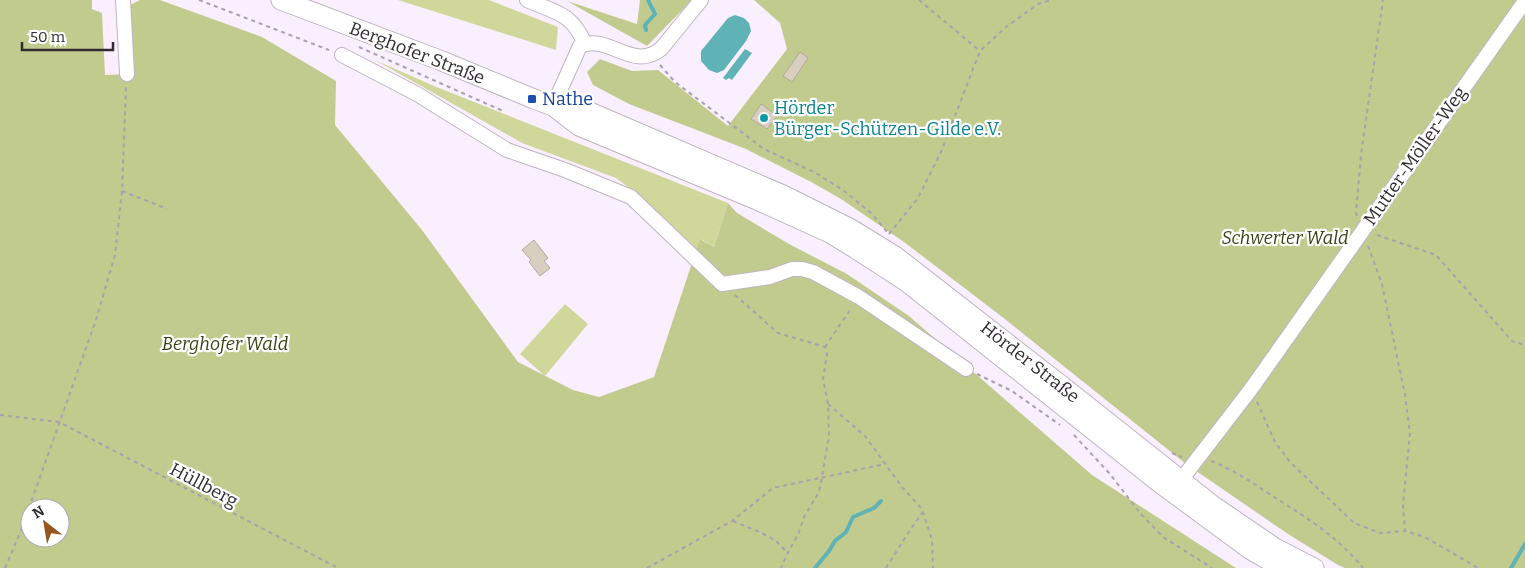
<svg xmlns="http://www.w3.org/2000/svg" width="1525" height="568" viewBox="0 0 1525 568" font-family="Bitter,serif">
  <rect width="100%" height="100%" fill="#faeffe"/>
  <path fill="#cfd89a" d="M 398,0 L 489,0 L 558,27 L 556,50 Z
    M 375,60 L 434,86 L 728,203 L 714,247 L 701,239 L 697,250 L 644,199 L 616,178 L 522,143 Z
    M 565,304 L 588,324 L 545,376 L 520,354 Z"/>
  <path fill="#c2cb8e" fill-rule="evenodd" d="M 0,0 L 92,0 L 92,9 L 102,13 L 105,75 L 132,74 L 130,5 L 140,0 L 160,0 L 262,37 L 336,81 L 335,125 L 422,230 L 518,362 L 573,390 L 599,397 L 654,377 L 700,239 L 714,247 L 728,203 L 737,213 L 789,244 L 847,274 L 909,316 L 1092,475 L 1236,568 L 0,568 ZM 30,508 L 60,508 L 60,538 L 30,538 Z
    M 640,0 L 692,0 L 647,46 L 567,1 L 637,24 Z
    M 754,0 L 1525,0 L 1525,568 L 1345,568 L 1338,565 L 1288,534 L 1186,464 L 1001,316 L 904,242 L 841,199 L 813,183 L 746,149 L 629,104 L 593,85 L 587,72 L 600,59 L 632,71 L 658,70 L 728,126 L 787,49 L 780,23 Z"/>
  <path fill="#5fb3b6" d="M 735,15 L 744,18 L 749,23 L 751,31 L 746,41 L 724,70 L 717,73 L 709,70 L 701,61 L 701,51 L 728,18 Z
    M 745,49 L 752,53 L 732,80 L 729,78 L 726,80 L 723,78 Z"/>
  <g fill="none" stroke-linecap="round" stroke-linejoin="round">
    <path stroke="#5fb3b6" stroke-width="4" d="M 646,30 L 645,25 L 655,14 L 648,0
      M 815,568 L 829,551 L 835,541 L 846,532 L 853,517 L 874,508 L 881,501
      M 1511,568 L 1525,544"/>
  </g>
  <path fill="#d8cfc0" stroke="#b2a99a" d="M 800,52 L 808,58 L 792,82 L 783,76 Z
    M 761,104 L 777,116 L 767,129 L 751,119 Z
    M 534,240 L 548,258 L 544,261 L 550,268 L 540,276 L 529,262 L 531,260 L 522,250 Z"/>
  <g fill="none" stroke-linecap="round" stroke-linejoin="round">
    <g stroke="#beb4c1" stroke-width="16">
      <path id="minor" d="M 123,0 L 127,74
        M 527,0 C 556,13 571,12 585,44
        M 342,55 L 417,94 L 507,150 L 565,170 L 631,197 L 722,284 L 770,277 L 792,269 L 802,269 L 813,272 L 859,297 L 966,369
        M 553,106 L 580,46 C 609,33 632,72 661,49 L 701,0
        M 1181,480 L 1251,389 L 1525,1"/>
    </g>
    <g stroke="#beb4c1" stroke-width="21">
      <path id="major" d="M 281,0 L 442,61 L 534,99 L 553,106 L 585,110 L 783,195 L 851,229 L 895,256 L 1062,386 L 1212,505 L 1275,548 L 1314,568
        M 553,106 L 579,126 L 757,200 L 830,233 L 856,249 L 907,282 L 1160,483 L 1251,550 L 1283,568"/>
    </g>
    <path stroke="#a8a0ab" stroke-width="2" stroke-dasharray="4 4" stroke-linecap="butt" d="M 199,0 L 329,50
      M 919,0 L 980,51
      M 359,47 L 503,111
      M 660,65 L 675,82 L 764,149 L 814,172 L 843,190 L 871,213 L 888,233
      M 122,191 L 167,209
      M 1357,216 L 1356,213 L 1361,155 L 1383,0
      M 889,234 L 918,198 L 941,152 L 980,51 L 1006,27 L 1038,4 L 1051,0
      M 1377,235 L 1436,255 L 1512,341 L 1525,345
      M 1368,246 L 1382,284 L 1405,395 L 1410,433 L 1403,505 L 1405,531 L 1425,537 L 1478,568
      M 735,295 L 778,333 L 825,347 L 827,354 L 823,379 L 828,404 L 829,436 L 822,477 L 819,492 L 804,517 L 798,535 L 787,554 L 781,568
      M 825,347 L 852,307
      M 977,374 L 1012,391 L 1060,425
      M 1257,402 L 1275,442 L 1290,462 L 1354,523 L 1380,533 L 1405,531
      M 828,404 L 865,436 L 902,487 L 922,509 L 932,540 L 933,568
      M 0,415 L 59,422 L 338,568
      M 1074,435 L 1110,474 L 1140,513 L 1163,537 L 1212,568
      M 1172,453 L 1182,457
      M 1211,461 C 1234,470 1253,483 1274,497 C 1306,517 1339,538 1363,568
      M 733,521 C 750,529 778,536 787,554
      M 5,568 L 20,533 L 96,320 L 115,255 L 122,191 L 126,87
      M 647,568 L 732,521 L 773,488 L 885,464
      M 886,568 L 910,530 L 923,512"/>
    <use href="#minor" stroke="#fff" stroke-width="14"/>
    <use href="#major" stroke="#fff" stroke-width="19"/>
  </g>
  <rect fill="#1a4fb4" stroke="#fff" stroke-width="2" x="527" y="94" width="10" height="10" rx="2.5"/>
  <circle fill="#0f9aa8" stroke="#fff" stroke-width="2" cx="764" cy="118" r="5"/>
  <g text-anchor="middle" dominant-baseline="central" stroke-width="4.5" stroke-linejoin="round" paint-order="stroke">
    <g font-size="18" fill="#302c31" stroke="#fff">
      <text transform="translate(417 53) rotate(21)">Berghofer Straße</text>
      <text transform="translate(1415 156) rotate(-55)">Mutter-Möller-Weg</text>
      <text transform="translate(1030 362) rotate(38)">Hörder Straße</text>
      <text transform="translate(204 485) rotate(28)">Hüllberg</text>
    </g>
    <g font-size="18" fill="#164399" stroke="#fff" text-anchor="start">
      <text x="542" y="99">Nathe</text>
    </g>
    <g font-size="18" fill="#0d838f" stroke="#fff" text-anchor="start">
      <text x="774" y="108">Hörder<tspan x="774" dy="21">Bürger-Schützen-Gilde e.V.</tspan></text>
    </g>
    <g font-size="18" font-style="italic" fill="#3b4012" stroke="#fff">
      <text x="1285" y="238">Schwerter Wald</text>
      <text x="225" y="344">Berghofer Wald</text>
    </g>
  </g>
  <g transform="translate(45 523) rotate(329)"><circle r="24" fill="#ffffff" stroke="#acabad"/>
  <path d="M0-4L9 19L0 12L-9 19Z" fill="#95571d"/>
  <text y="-8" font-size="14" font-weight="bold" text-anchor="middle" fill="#302c31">N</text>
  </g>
  <path d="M22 42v8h91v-8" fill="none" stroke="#302c31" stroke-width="2.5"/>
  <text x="30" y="42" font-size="15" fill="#302c31" stroke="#ffffff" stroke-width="4" paint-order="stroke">50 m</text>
</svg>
